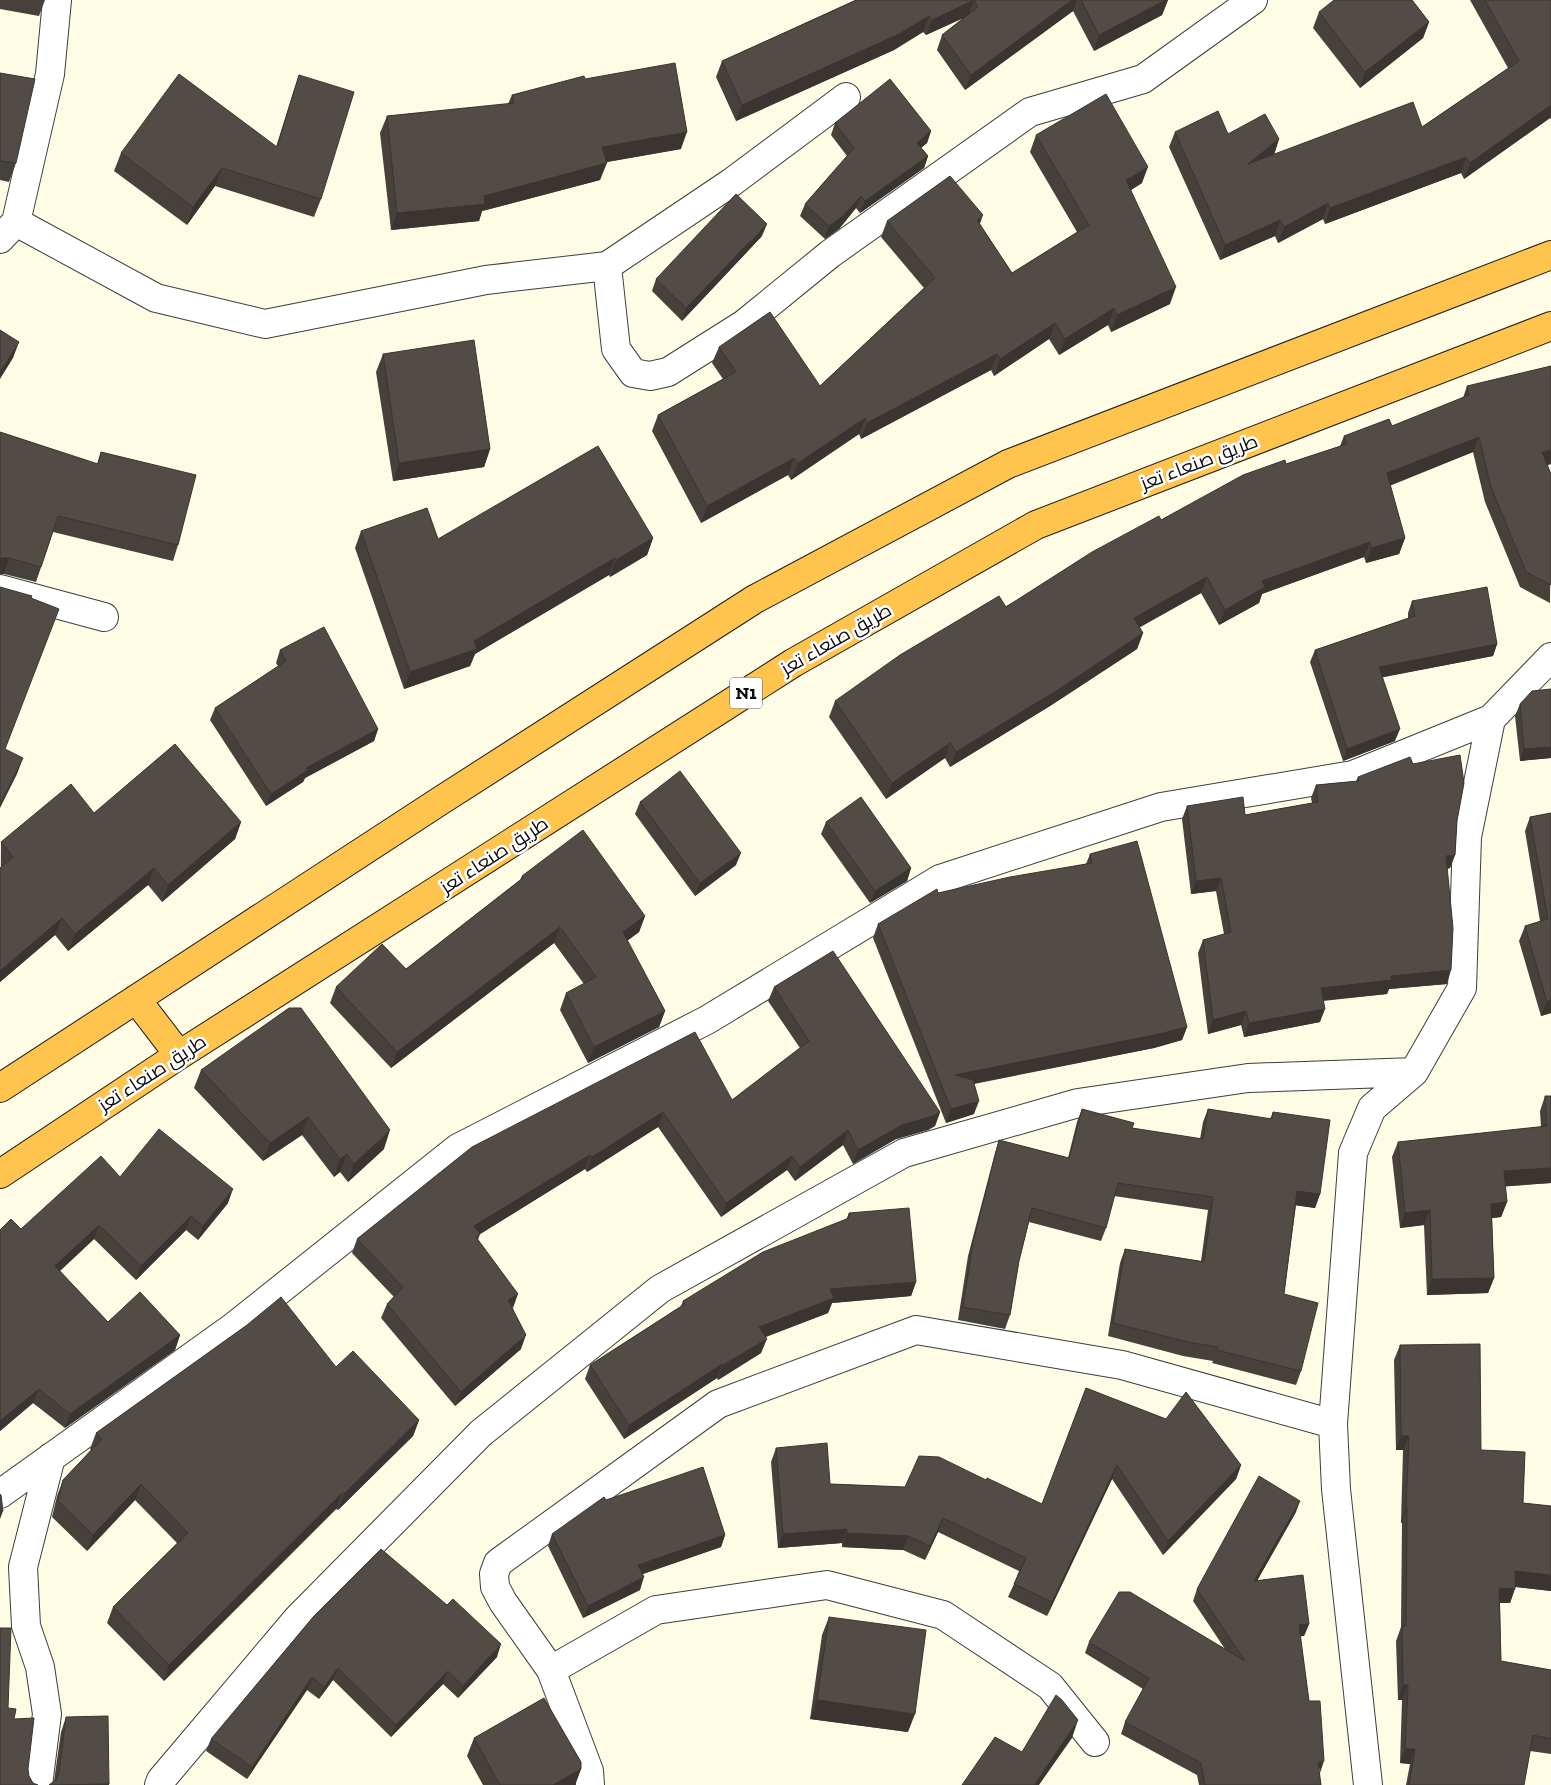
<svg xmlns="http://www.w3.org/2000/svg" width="1551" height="1785" viewBox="0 0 1551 1785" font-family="'Zilla Slab',Cairo,serif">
  <rect width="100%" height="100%" fill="#fffce6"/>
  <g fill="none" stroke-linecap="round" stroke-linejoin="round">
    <g stroke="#3d3d3d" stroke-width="30">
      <path id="minor" d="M 16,222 L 156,298 L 265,324 L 486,280 L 607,266 L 616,349 L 633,373 L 650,376 L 668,372 L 744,324 L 830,254 L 1030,112 L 1143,79 L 1253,0
        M 0,239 L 16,222 L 50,74 L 57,0
        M 607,266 L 732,182 L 846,97
        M 0,589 L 104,617
        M 0,1494 L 232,1328 L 458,1148 L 707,1020 L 940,879 L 1161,807 L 1353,775 L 1491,719
        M 551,1670 L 656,1610 L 827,1585 L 943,1615 L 1050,1686 L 1095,1742
        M 38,1785 L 47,1714 L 40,1667 L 26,1626 L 23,1567 L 51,1457
        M 159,1785 L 161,1780 L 298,1618 L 481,1433 L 660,1289 L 904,1153 L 1078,1103 L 1248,1078 L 1414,1072
        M 590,1785 L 589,1771 L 551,1670 L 503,1602 L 495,1587 L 494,1574 L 498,1563 L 718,1404 L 916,1330 L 1122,1365 L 1333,1424
        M 1368,1785 L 1336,1489 L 1333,1424 L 1353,1153 L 1372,1108 L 1414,1072 L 1462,988 L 1467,837 L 1491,719 L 1551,657"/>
    </g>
    <g stroke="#1b1b1b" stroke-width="30">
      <path id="trunk" d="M 136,999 L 179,1055
        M 0,1088 L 440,801 L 755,599 L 1008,464 L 1551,255
        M 0,1174 L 179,1055 L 793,663 L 1036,525 L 1551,326"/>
    </g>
    <use href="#minor" stroke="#fff" stroke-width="28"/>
    <use href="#trunk" stroke="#fec44e" stroke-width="28"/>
  </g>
  <path fill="#47413c" d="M 0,0 L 45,0 L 39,16 L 0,9 Z
    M 855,0 L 1168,0 L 1162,15 L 1094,51 L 1073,11 L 965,90 L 937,50 L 942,35 L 963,18 L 926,35 L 923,32 L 894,50 L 736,121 L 716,77 L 722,61 Z
    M 1470,0 L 1551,0 L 1551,120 L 1550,118 L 1464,179 L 1461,173 L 1325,224 L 1323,219 L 1278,243 L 1275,236 L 1220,260 L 1169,147 L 1175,132 L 1228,134 L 1279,139 L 1274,154 L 1422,127 L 1508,68 Z
    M 1413,1 L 1429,22 L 1423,38 L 1360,88 L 1313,28 L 1319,12 Z
    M 0,73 L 16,163 L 9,182 L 0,180 Z
    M 299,75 L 321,199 L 314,217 L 215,186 L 187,225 L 114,171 L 121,153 L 276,147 L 293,93 Z
    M 585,79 L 681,149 L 606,162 L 600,180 L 482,211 L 479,221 L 391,230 L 380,133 L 387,116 L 508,104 L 512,95 Z
    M 835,123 L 931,131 L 927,143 L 921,148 L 928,156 L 924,168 L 860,213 L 856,208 L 839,229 L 825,239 L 800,216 L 805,204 L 847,156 L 831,135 Z
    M 1036,135 L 1142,183 L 1131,190 L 1170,304 L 1111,332 L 1108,325 L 1059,355 L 1049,339 L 994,376 L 991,370 L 861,439 L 859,434 L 791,480 L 788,475 L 701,523 L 652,431 L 658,415 L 723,379 L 712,363 L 719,347 L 820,386 L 924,288 L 881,237 L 887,221 L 980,224 L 1012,273 L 1077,232 L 1030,152 Z
    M 762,236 L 682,321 L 652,291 L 656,279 Z
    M 383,354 L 490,449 L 484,467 L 393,481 L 376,372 Z
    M 1467,386 L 1551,464 L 1547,465 L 1551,474 L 1550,603 L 1520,587 L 1485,502 L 1473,452 L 1390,485 L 1405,538 L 1399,554 L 1366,563 L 1364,557 L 1262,594 L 1259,603 L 1219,625 L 1201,593 L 1139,627 L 1143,633 L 1137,649 L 1050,706 L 950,767 L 945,758 L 886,799 L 829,717 L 835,701 L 1161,520 L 1286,464 L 1340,446 L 1344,436 L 1392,426 L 1463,398 Z
    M 0,432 L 97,464 L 101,452 L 178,545 L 173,561 L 53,532 L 36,582 L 4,574 Z
    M 361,531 L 438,539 L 653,538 L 647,555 L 610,577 L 609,575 L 475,654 L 470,666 L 404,689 L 355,548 Z
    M 1412,601 L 1497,644 L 1493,656 L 1382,677 L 1395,741 L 1343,761 L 1310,662 L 1315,650 L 1408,618 L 1408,613 Z
    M 280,650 L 378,729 L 374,741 L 305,778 L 303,782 L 266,806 L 210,720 L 215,708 L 278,666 L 276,663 Z
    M 1551,689 L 1551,758 L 1520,761 L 1515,716 L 1520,704 Z
    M 1413,764 L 1457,821 L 1455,855 L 1450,868 L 1447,869 L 1447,984 L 1389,989 L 1387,994 L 1323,1001 L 1320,1022 L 1244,1037 L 1241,1025 L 1208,1034 L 1198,953 L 1203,940 L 1224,934 L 1216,891 L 1191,894 L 1182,819 L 1187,806 L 1245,815 L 1312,803 L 1311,798 L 1316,785 L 1356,781 L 1358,777 Z
    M 640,802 L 736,865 L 695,896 L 635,814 Z
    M 94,813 L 241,822 L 235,839 L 162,902 L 148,885 L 68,951 L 55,935 L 0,982 L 1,842 Z
    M 1551,813 L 1551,1013 L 1541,1016 L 1519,941 L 1525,926 L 1540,921 L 1525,831 L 1530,817 Z
    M 826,822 L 911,868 L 907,881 L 870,903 L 821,834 Z
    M 1090,854 L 1187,1027 L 1182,1040 L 1154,1048 L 974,1084 L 974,1114 L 946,1123 L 873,938 L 878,924 L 938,893 L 1086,864 Z
    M 522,876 L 645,916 L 639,932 L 627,941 L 665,1011 L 659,1027 L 588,1063 L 560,1010 L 566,993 L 584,984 L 554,943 L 391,1068 L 330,1003 L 336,987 L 406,969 L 520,880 Z
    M 774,987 L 940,1112 L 935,1126 L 928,1130 L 896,1139 L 853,1164 L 843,1145 L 795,1181 L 787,1170 L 721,1217 L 658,1127 L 587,1172 L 585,1169 L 480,1234 L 478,1240 L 513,1308 L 521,1349 L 455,1406 L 381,1318 L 387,1304 L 394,1297 L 352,1253 L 357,1239 L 472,1147 L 732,1100 L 800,1048 L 768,1001 Z
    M 201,1070 L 384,1149 L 348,1182 L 340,1172 L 334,1177 L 302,1135 L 263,1161 L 194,1088 Z
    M 1545,1096 L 1551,1183 L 1505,1186 L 1507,1202 L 1501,1217 L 1492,1218 L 1494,1278 L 1488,1293 L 1427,1295 L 1424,1225 L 1400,1228 L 1392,1157 L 1398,1142 L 1541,1127 L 1540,1111 Z
    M 1082,1109 L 1132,1128 L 1200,1139 L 1203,1122 L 1208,1109 L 1270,1119 L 1273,1112 L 1320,1194 L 1315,1208 L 1296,1205 L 1284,1294 L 1301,1371 L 1296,1385 L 1212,1363 L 1213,1361 L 1183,1356 L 1108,1336 L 1120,1263 L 1125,1249 L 1201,1261 L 1208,1210 L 1114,1196 L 1106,1228 L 1101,1241 L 1029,1222 L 1019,1261 L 1010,1315 L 1005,1329 L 958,1320 L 968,1256 L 995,1153 L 999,1140 L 1068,1158 L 1077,1122 Z
    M 120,1177 L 228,1203 L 198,1240 L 186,1230 L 136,1280 L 94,1239 L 60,1271 L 108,1322 L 180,1335 L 175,1350 L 65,1428 L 33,1403 L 0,1431 L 0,1230 L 21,1229 Z
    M 849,1213 L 916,1282 L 911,1296 L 832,1303 L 828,1313 L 766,1337 L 761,1353 L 718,1380 L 717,1378 L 624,1439 L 585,1379 L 590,1365 L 681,1306 L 683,1301 L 846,1220 Z
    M 1400,1345 L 1481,1450 L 1523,1503 L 1551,1591 L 1515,1587 L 1510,1603 L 1500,1603 L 1501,1661 L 1551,1670 L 1551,1754 L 1530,1751 L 1524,1785 L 1406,1785 L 1410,1764 L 1400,1763 L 1402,1700 L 1398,1700 L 1396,1641 L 1401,1627 L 1402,1523 L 1401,1523 L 1403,1450 L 1396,1450 L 1394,1360 Z
    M 336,1367 L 419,1420 L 413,1436 L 338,1510 L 336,1509 L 164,1681 L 107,1623 L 113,1607 L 177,1543 L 135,1500 L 87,1551 L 52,1517 L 57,1496 L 63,1480 L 91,1450 L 90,1449 L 96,1433 Z
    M 1086,1388 L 1241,1465 L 1236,1479 L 1163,1555 L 1112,1479 L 1047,1616 L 1008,1597 L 1014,1584 L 1019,1571 L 938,1532 L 925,1560 L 903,1550 L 842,1547 L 842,1543 L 778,1548 L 771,1462 L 776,1448 L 830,1484 L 905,1487 L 986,1480 L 1042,1504 Z
    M 1296,1512 L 1257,1581 L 1309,1624 L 1304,1636 L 1300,1636 L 1309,1701 L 1321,1785 L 1199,1785 L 1197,1775 L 1121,1734 L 1125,1722 L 1143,1689 L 1085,1653 L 1089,1642 L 1225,1649 L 1193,1601 L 1197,1589 Z
    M 552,1534 L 725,1535 L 721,1547 L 643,1574 L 640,1590 L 583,1618 L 548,1546 Z
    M 314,1616 L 497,1657 L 458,1698 L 443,1684 L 391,1737 L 333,1680 L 319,1699 L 307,1690 L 247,1779 L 206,1751 L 211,1739 Z
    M 829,1617 L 908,1732 L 810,1719 L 822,1635 Z
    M 66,1717 L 109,1784 L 109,1785 L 49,1785 L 54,1781 L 61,1732 Z
    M 474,1738 L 581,1769 L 575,1785 L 483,1785 L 467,1756 Z"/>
  <path fill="#3a3531" d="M 974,0 L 968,16 L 926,35 L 932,20 Z
    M 1072,0 L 1077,0 L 1073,11 L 965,90 L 971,75 Z
    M 1166,0 L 1168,0 L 1162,15 L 1094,51 L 1099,35 Z
    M 929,16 L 923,32 L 894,50 L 736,121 L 742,105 Z
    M 1429,22 L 1423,38 L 1360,88 L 1365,72 Z
    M 1551,105 L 1551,114 L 1550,118 L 1464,179 L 1470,163 Z
    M 931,131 L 927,143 L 912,155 L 917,143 Z
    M 687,132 L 681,149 L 596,164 L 602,147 Z
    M 1279,139 L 1274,155 L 1248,164 Z
    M 928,156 L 924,168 L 860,213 L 865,201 Z
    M 1466,157 L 1461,173 L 1325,224 L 1330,208 Z
    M 607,163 L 600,180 L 482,211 L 479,221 L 391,230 L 397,213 L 484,196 Z
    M 1148,167 L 1142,183 L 1120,197 L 1126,180 Z
    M 222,168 L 215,186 L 187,225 L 193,207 Z
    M 861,196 L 856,208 L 839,229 L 825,239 L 829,226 Z
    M 1328,203 L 1323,219 L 1278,243 L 1284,227 Z
    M 983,215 L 977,232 L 977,220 Z
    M 1280,220 L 1275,236 L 1220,260 L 1225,245 Z
    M 767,224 L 762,236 L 682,321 L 686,308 Z
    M 1176,287 L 1170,304 L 1111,332 L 1117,315 Z
    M 1114,308 L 1108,325 L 1059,355 L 1065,339 Z
    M 1055,323 L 1049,339 L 994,376 L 1000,359 Z
    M 19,342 L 13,358 L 0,379 L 0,372 Z
    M 997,354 L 991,370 L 861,439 L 867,423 Z
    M 865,418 L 859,434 L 791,480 L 798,463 Z
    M 1479,437 L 1473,452 L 1382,489 L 1387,473 Z
    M 490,449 L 484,467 L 393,481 L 399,463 Z
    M 1551,450 L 1551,464 L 1537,468 L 1542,452 Z
    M 794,458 L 788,475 L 701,523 L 707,506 Z
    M 653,538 L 647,555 L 610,577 L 616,560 Z
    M 1405,538 L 1399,554 L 1366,563 L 1371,548 Z
    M 1370,542 L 1364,557 L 1262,594 L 1259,603 L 1219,625 L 1225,610 L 1262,581 Z
    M 1,558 L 9,558 L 4,574 L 0,574 L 0,559 Z
    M 615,558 L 609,575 L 475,654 L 470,666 L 404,689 L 410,672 L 474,641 Z
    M 1207,577 L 1201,593 L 1128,634 L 1134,618 Z
    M 1143,633 L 1137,649 L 1050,706 L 950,767 L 956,752 Z
    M 1497,644 L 1493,656 L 1374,679 L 1379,667 Z
    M 378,729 L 374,741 L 305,778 L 303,782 L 266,806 L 271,794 L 306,768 Z
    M 1400,729 L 1395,741 L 1343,761 L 1347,749 Z
    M 950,743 L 945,758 L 886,799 L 892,783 Z
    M 1551,747 L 1551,758 L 1520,761 L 1524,749 Z
    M 23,758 L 17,774 L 0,808 L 0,804 Z
    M 241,822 L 235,839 L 162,902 L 168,885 Z
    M 741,853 L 736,865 L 695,896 L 700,883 Z
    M 1455,855 L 1450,868 L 1441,870 L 1446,856 Z
    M 154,868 L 148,885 L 68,951 L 75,934 Z
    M 911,868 L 907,881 L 870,903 L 875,891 Z
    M 1221,878 L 1216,891 L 1191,894 L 1196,881 Z
    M 645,916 L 639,932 L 617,948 L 623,932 Z
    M 62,918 L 55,935 L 0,982 L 0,971 Z
    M 560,927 L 554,943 L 391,1068 L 397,1052 Z
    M 1451,970 L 1447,984 L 1389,989 L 1387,994 L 1316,1001 L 1321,988 L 1391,976 Z
    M 1551,1000 L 1551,1013 L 1541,1016 L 1547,1002 Z
    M 1325,1009 L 1320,1022 L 1244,1037 L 1249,1023 Z
    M 665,1011 L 659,1027 L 588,1063 L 594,1047 Z
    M 1246,1011 L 1241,1025 L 1208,1034 L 1213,1020 Z
    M 1187,1027 L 1182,1040 L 1154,1048 L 950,1088 L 955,1075 Z
    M 979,1101 L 974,1114 L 946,1123 L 951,1109 Z
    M 663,1112 L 658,1127 L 587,1172 L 592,1157 Z
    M 940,1112 L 935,1126 L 928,1130 L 896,1139 L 853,1164 L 858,1150 L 902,1125 Z
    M 308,1117 L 302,1135 L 263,1161 L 270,1143 Z
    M 390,1130 L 384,1149 L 348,1182 L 354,1164 Z
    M 848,1130 L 843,1145 L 795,1181 L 800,1167 Z
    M 347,1154 L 340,1172 L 334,1177 L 340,1159 Z
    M 590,1155 L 585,1169 L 469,1241 L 474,1226 Z
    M 792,1156 L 787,1170 L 721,1217 L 726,1203 Z
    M 1551,1168 L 1551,1183 L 1498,1187 L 1504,1171 Z
    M 233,1189 L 228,1203 L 198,1240 L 203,1226 Z
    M 1297,1191 L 1320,1194 L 1315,1208 L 1293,1205 Z
    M 1507,1202 L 1501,1217 L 1486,1219 L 1491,1204 Z
    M 1430,1210 L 1424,1225 L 1400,1228 L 1405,1213 Z
    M 191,1216 L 186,1230 L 136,1280 L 141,1266 Z
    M 99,1225 L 94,1239 L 50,1280 L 55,1266 Z
    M 1494,1278 L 1488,1293 L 1427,1295 L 1432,1279 Z
    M 916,1282 L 911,1296 L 832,1303 L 828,1313 L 754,1341 L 759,1327 L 830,1289 Z
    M 518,1294 L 513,1308 L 508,1300 Z
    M 180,1335 L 175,1350 L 65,1428 L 70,1414 Z
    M 526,1335 L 521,1349 L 455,1406 L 461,1392 Z
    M 767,1339 L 761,1353 L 718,1380 L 723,1365 Z
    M 722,1364 L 717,1378 L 624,1439 L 629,1425 Z
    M 39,1389 L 33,1403 L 0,1431 L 0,1421 Z
    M 419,1420 L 413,1436 L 338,1510 L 344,1494 Z
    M 1401,1436 L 1409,1436 L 1403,1450 L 1396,1450 Z
    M 1117,1465 L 1112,1479 L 1047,1616 L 1052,1602 Z
    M 1241,1465 L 1236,1479 L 1163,1555 L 1168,1541 Z
    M 141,1484 L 135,1500 L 87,1551 L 93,1535 Z
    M 342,1493 L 336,1509 L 164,1681 L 169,1665 Z
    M 1300,1501 L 1296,1512 L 1250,1593 L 1254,1581 Z
    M 1406,1508 L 1407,1508 L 1402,1523 L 1401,1523 Z
    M 0,1511 L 3,1511 L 0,1519 Z
    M 943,1518 L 938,1532 L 925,1560 L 930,1546 Z
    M 847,1529 L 842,1543 L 778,1548 L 783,1534 Z
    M 847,1533 L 908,1536 L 903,1550 L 842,1547 Z
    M 725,1535 L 721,1547 L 634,1577 L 638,1565 Z
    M 1515,1571 L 1551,1575 L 1551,1591 L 1510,1586 Z
    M 644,1577 L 640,1590 L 583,1618 L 588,1606 Z
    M 1499,1588 L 1515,1589 L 1510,1603 L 1494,1603 Z
    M 1309,1624 L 1304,1636 L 1295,1637 L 1299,1625 Z
    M 501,1644 L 497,1657 L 458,1698 L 463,1686 Z
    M 338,1668 L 333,1680 L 319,1699 L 324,1687 Z
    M 448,1671 L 443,1684 L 391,1737 L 396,1725 Z
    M 312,1677 L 307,1690 L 247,1779 L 252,1767 Z
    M 1403,1685 L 1408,1685 L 1402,1700 L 1398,1700 Z
    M 817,1700 L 915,1714 L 908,1732 L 810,1719 Z
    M 1078,1720 L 1072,1738 L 1039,1785 L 1034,1785 Z
    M 1405,1749 L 1415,1749 L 1410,1764 L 1400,1763 Z
    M 1324,1761 L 1320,1773 L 1318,1762 Z
    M 581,1769 L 575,1785 L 553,1785 Z
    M 109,1784 L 109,1785 L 83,1785 Z"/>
  <path fill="#534c46" stroke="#3a3531" d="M 857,0 L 1072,0 L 971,75 L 942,35 L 978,7 L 974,0 L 932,20 L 929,16 L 899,34 L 742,105 L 722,61 Z
    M 1081,0 L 1166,0 L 1099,35 Z
    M 1334,0 L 1412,0 L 1429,22 L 1365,72 L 1319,12 Z
    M 1485,0 L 1551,0 L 1551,105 L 1470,163 L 1466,157 L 1330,208 L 1328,203 L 1284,227 L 1280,220 L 1225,245 L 1175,132 L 1218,111 L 1228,134 L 1265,114 L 1279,139 L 1248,164 L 1413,102 L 1422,127 L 1519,61 Z
    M 675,63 L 687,132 L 602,147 L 607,163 L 484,196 L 485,204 L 397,213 L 387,116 L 514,103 L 512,95 L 584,76 L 585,79 Z
    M 0,73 L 35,79 L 16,163 L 0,161 Z
    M 179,74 L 277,147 L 299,75 L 354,92 L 321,199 L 222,168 L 193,207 L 121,153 Z
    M 890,79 L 931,131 L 917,143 L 928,156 L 865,201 L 861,196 L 843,216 L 829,226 L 805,204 L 854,148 L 835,123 Z
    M 1106,94 L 1148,167 L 1126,180 L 1176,287 L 1117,315 L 1114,308 L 1065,339 L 1055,323 L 1000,359 L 997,354 L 867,423 L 865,418 L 798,463 L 794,458 L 707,506 L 658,415 L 736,372 L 719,347 L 770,312 L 820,386 L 935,278 L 887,221 L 950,176 L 983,215 L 977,220 L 1012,273 L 1089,225 L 1036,135 Z
    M 736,194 L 767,224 L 686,308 L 656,279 Z
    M 0,330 L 19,342 L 0,372 Z
    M 474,340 L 490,449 L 399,463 L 383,354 Z
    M 1551,366 L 1551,450 L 1542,452 L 1551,474 L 1551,585 L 1526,572 L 1491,487 L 1479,437 L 1387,473 L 1405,538 L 1371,548 L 1370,542 L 1262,581 L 1265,587 L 1225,610 L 1207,577 L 1134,618 L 1143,633 L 1056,691 L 956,752 L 950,743 L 892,783 L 835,701 L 900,655 L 999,596 L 1006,607 L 1092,552 L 1159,516 L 1161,520 L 1243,475 L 1285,460 L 1286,464 L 1347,444 L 1344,436 L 1389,419 L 1392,426 L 1469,395 L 1467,386 Z
    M 0,432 L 98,464 L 101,452 L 196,475 L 178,545 L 58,516 L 41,567 L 9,558 L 1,558 L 0,559 Z
    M 598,446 L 653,538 L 616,560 L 615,558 L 474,641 L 477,649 L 410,672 L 361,531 L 427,508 L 438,539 Z
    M 0,587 L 32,596 L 31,598 L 59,609 L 5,749 L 23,758 L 0,804 Z
    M 1487,587 L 1497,644 L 1379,667 L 1400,729 L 1347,749 L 1315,650 L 1415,616 L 1412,601 Z
    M 324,627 L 378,729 L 306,768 L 308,770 L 271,794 L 215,708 L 286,661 L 280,650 Z
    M 1551,689 L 1551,747 L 1524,749 L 1520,704 L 1532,691 Z
    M 175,744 L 241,822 L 168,885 L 154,868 L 75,934 L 62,918 L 0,971 L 0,868 L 13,857 L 1,842 L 71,784 L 94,813 Z
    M 1460,755 L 1464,783 L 1457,821 L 1455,855 L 1446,856 L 1453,928 L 1451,970 L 1391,976 L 1392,980 L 1321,988 L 1325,1009 L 1249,1023 L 1246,1011 L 1213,1020 L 1203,940 L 1231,932 L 1221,878 L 1196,881 L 1187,806 L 1243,797 L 1245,815 L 1318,802 L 1316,785 L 1359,781 L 1358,777 L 1410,757 L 1413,764 Z
    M 680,771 L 741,853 L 700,883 L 640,802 Z
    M 861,797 L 911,868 L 875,891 L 826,822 Z
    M 1551,813 L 1551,1000 L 1547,1002 L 1525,926 L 1548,919 L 1530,817 Z
    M 583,830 L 645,916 L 623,932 L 665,1011 L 594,1047 L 566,993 L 596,977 L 560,927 L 397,1052 L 336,987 L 382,944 L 406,969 L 523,878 L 522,876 Z
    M 1137,841 L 1187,1027 L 1159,1034 L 955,1075 L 973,1080 L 979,1101 L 951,1109 L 878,924 L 937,889 L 938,893 L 1010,877 L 1092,863 L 1090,854 Z
    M 833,951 L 940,1112 L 933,1116 L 902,1125 L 858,1150 L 848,1130 L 800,1167 L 792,1156 L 726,1203 L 663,1112 L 592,1157 L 590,1155 L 474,1226 L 480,1234 L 476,1237 L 518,1294 L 508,1300 L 526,1335 L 461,1392 L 387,1304 L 403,1287 L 357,1239 L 472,1147 L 695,1032 L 732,1100 L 809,1041 L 774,987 Z
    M 289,1008 L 301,1008 L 390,1130 L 354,1164 L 347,1154 L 340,1159 L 308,1117 L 270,1143 L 201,1070 Z
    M 1545,1096 L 1551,1096 L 1551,1168 L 1504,1171 L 1507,1202 L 1491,1204 L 1494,1278 L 1432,1279 L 1430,1210 L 1405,1213 L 1398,1142 L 1547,1126 Z
    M 1082,1109 L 1134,1123 L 1132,1128 L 1203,1139 L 1208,1109 L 1272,1119 L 1273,1112 L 1330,1120 L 1320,1194 L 1297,1191 L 1284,1294 L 1318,1303 L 1301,1371 L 1217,1350 L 1218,1347 L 1188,1342 L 1113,1323 L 1125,1249 L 1204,1262 L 1213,1197 L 1118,1183 L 1106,1228 L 1032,1208 L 1019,1261 L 1010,1315 L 963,1307 L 973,1242 L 999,1140 L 1069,1158 Z
    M 159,1129 L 233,1189 L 203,1226 L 191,1216 L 141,1266 L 99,1225 L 55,1266 L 108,1322 L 140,1292 L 180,1335 L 70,1414 L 39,1389 L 0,1421 L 0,1230 L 11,1219 L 21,1229 L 101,1156 L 120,1177 Z
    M 909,1208 L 916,1282 L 830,1289 L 834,1298 L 759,1327 L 767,1339 L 723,1365 L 722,1364 L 629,1425 L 590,1365 L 685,1304 L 683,1301 L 763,1252 L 849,1218 L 849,1213 Z
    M 281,1297 L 336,1367 L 353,1351 L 419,1420 L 344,1494 L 342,1493 L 169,1665 L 113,1607 L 188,1533 L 141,1484 L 93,1535 L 58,1501 L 63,1480 L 102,1439 L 96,1433 L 247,1325 Z
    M 1480,1344 L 1481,1450 L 1525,1452 L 1523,1503 L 1551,1506 L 1551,1575 L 1515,1571 L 1515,1589 L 1499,1588 L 1501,1661 L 1551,1670 L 1551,1739 L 1533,1735 L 1524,1785 L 1409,1785 L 1415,1749 L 1405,1749 L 1408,1685 L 1403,1685 L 1402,1626 L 1406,1626 L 1407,1508 L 1406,1508 L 1409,1436 L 1401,1436 L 1400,1345 Z
    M 1086,1388 L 1166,1419 L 1186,1392 L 1241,1465 L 1168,1541 L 1117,1465 L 1052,1602 L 1014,1584 L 1026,1558 L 943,1518 L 930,1546 L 908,1536 L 847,1533 L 847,1529 L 783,1534 L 776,1448 L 827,1443 L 830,1484 L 905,1487 L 919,1456 L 939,1457 L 986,1480 L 987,1478 L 1042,1504 Z
    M 703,1467 L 725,1535 L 638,1565 L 644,1577 L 588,1606 L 552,1534 L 604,1497 L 606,1500 Z
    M 1259,1476 L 1300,1501 L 1254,1581 L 1303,1575 L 1309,1624 L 1299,1625 L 1309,1701 L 1320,1701 L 1324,1761 L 1318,1762 L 1321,1785 L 1205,1785 L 1201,1763 L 1125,1722 L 1149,1678 L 1089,1642 L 1119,1592 L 1130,1592 L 1245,1661 L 1197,1589 Z
    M 0,1494 L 1,1495 L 3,1511 L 0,1511 Z
    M 381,1549 L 447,1605 L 453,1599 L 501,1644 L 463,1686 L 448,1671 L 396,1725 L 338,1668 L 324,1687 L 312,1677 L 252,1767 L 211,1739 L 314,1616 Z
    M 829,1617 L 926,1630 L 915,1714 L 817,1700 Z
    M 0,1628 L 11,1628 L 8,1708 L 16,1709 L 14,1719 L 34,1718 L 28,1769 L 29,1776 L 33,1783 L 38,1785 L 0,1785 Z
    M 1056,1695 L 1062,1700 L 1078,1720 L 1034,1785 L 962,1785 L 995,1737 L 1022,1752 Z
    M 544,1698 L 581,1762 L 581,1769 L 553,1785 L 500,1785 L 474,1738 Z
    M 108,1716 L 109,1784 L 49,1785 L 56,1780 L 59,1773 L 66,1717 Z"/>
  <g text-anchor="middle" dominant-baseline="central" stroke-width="5" stroke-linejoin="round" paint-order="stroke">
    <rect fill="#fff" stroke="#545454" stroke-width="1" x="730" y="677.5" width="32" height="31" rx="4"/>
    <g font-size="18" font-weight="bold" fill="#0a0a0a">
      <text x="746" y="693">N1</text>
    </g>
    <g font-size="19" fill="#0a0a0a" stroke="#fff">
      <text transform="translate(1199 462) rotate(-21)">طريق صنعاء تعز</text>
      <text transform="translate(836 639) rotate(-30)">طريق صنعاء تعز</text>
      <text transform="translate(494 855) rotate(-33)">طريق صنعاء تعز</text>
      <text transform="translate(152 1073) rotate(-33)">طريق صنعاء تعز</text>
    </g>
  </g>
</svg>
